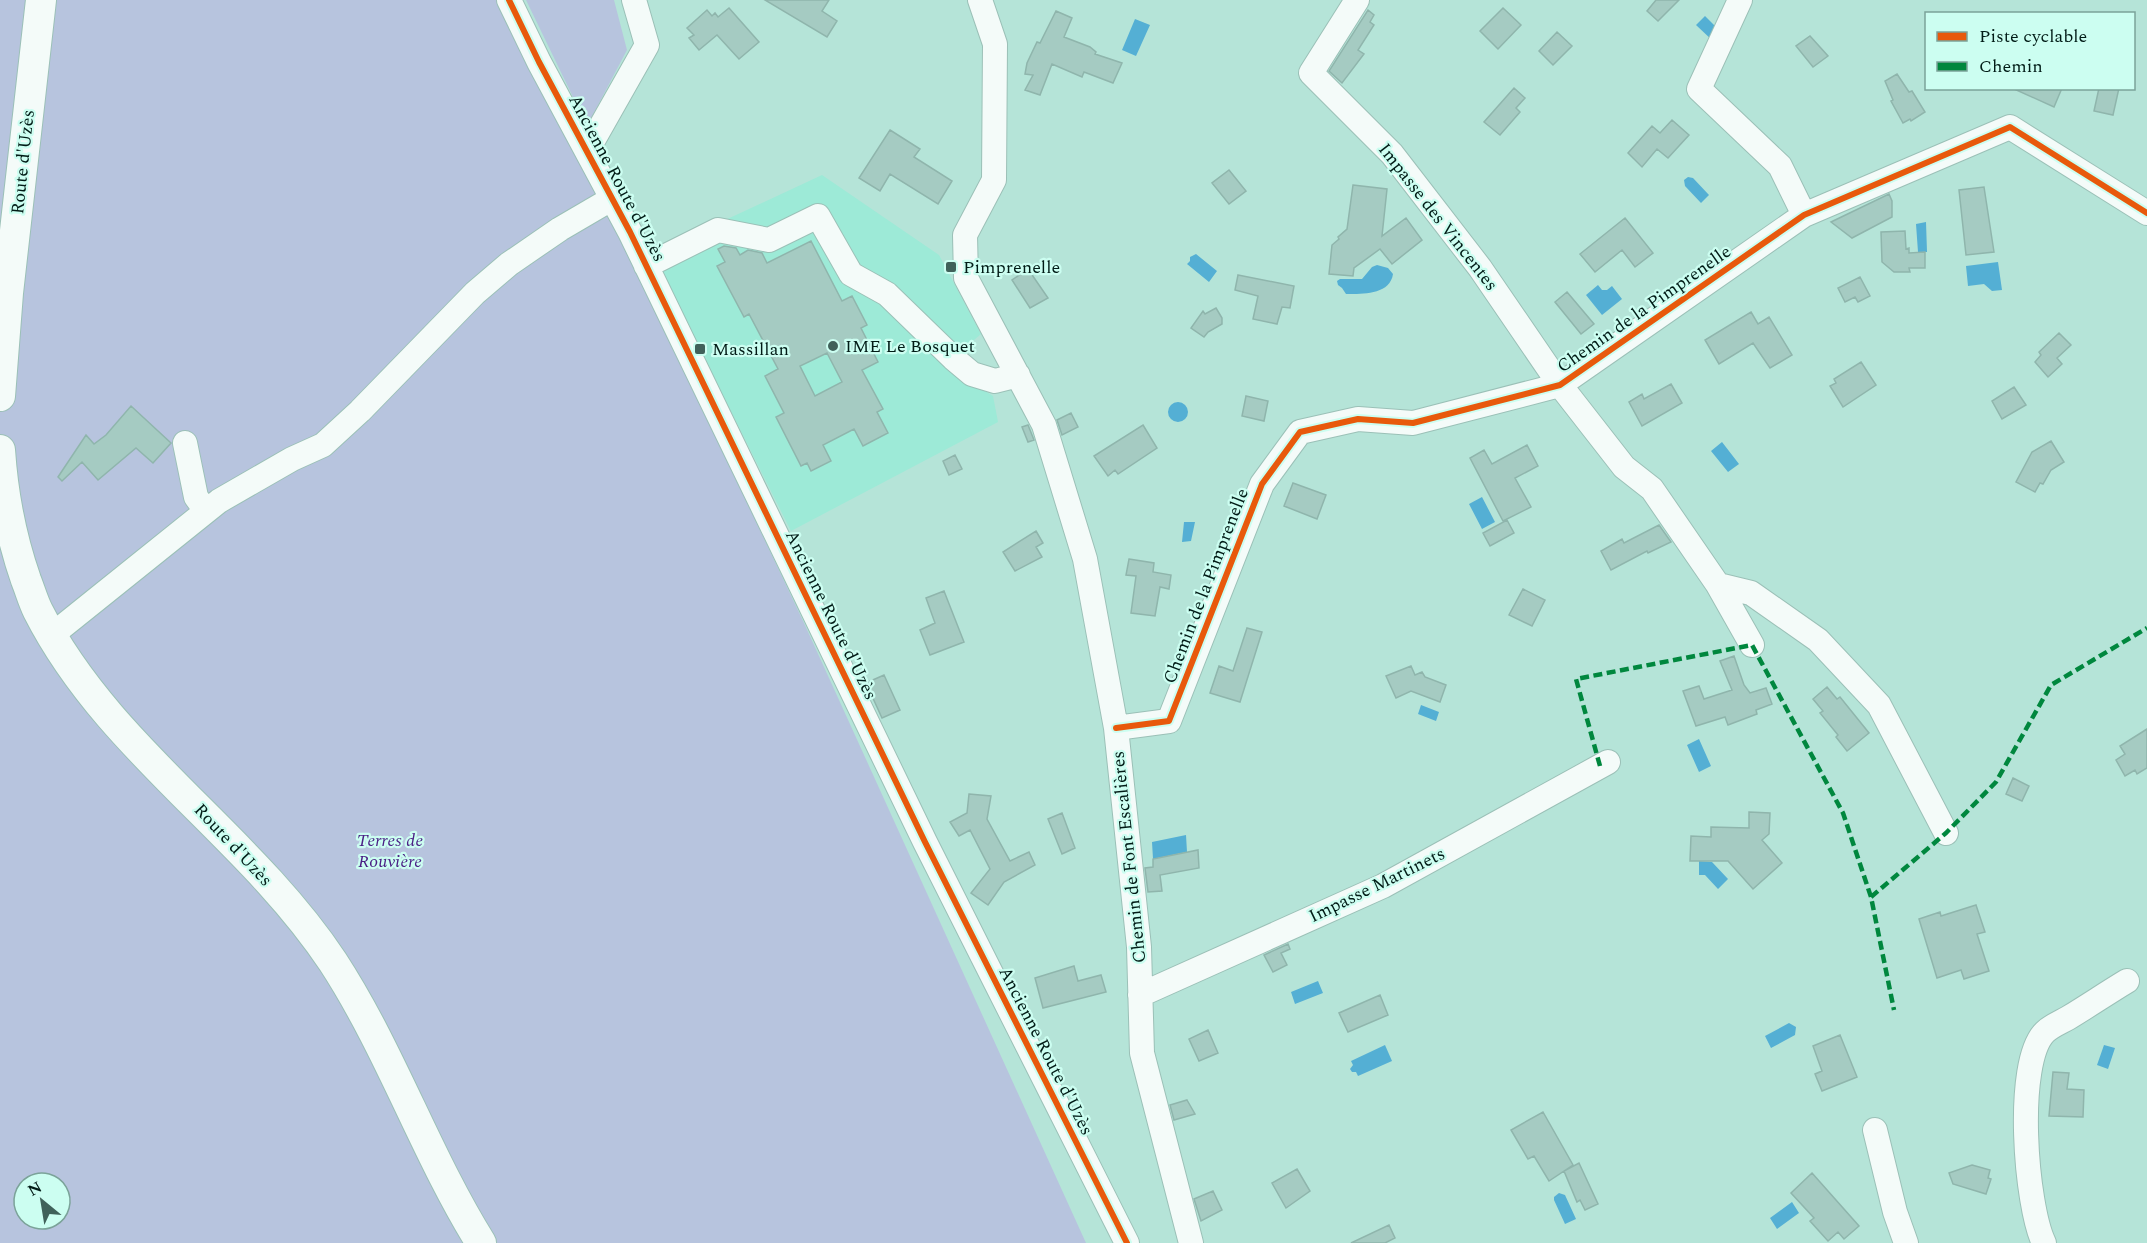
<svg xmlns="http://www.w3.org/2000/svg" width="2147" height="1243" viewBox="0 0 2147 1243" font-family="Spectral,serif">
  <rect width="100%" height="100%" fill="#b5e4d8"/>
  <path fill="#9dead7" d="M 822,175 L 939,255 L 981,334 L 944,366 L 993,396 L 998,422 L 791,531 L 652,254 Z"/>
  <path fill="#b7c4de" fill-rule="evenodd" d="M 0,0 L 509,0 L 804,623 L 1086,1243 L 0,1243 ZM 24,1183 L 60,1183 L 60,1219 L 24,1219 Z
    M 526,0 L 614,0 L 627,50 L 587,126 Z"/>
  <path fill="#54afd4" d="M 1705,16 L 1721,32 L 1713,41 L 1696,25 Z
    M 1135,19 L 1150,25 L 1136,56 L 1122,50 Z
    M 1688,177 L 1693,178 L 1709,195 L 1701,203 L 1685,186 L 1684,180 Z
    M 1926,222 L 1927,252 L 1918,252 L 1916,224 Z
    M 1196,254 L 1217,271 L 1209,282 L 1187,264 L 1190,261 L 1190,257 Z
    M 1998,262 L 2002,290 L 1992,291 L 1984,284 L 1968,286 L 1966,266 Z
    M 1377,265 L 1388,268 L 1393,274 C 1390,295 1362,294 1346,294 L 1342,288 L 1338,285 L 1337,281 L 1340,279 L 1362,279 L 1372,267 Z
    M 1598,285 L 1602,290 L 1607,290 L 1612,286 L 1622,299 L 1602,315 L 1586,295 Z
    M1168 412a10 10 0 1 1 20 0a10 10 0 1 1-20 0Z
    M 1722,442 L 1739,464 L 1728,472 L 1711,451 Z
    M 1482,497 L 1495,522 L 1482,529 L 1469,504 Z
    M 1184,522 L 1195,522 L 1191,541 L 1182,542 Z
    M 1421,705 L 1439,712 L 1436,721 L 1418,714 Z
    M 1699,739 L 1711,766 L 1699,772 L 1687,745 Z
    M 1186,835 L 1187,852 L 1153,859 L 1152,842 Z
    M 1699,861 L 1712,862 L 1728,879 L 1718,889 L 1705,875 L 1699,875 Z
    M 1318,981 L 1323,993 L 1295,1004 L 1291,992 Z
    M 1789,1023 L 1796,1027 L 1795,1035 L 1771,1048 L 1765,1036 Z
    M 1385,1045 L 1392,1061 L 1358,1076 L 1356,1072 L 1352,1072 L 1350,1069 L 1353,1065 L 1351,1061 Z
    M 2104,1045 L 2115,1048 L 2108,1069 L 2097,1065 Z
    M 1559,1193 L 1565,1195 L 1576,1219 L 1565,1224 L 1554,1200 L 1554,1197 Z
    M 1792,1202 L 1799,1213 L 1777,1229 L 1770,1218 Z"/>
  <path fill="#a5cbc2" stroke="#8fb5ac" stroke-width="1.5" fill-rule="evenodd" d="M 765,0 L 829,0 L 822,11 L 837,21 L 827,37 Z
    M 1656,0 L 1679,0 L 1658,21 L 1647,11 Z
    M 729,8 L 759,42 L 739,59 L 717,35 L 699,50 L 689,38 L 694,35 L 687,28 L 707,10 L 712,16 L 715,13 L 718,17 Z
    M 1503,8 L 1521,25 L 1498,49 L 1480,31 Z
    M 1368,10 L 1374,15 L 1370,22 L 1374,25 L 1358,50 L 1364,54 L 1342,83 L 1329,71 Z
    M 1056,11 L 1072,18 L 1064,37 L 1090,47 L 1096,52 L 1095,54 L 1122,63 L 1113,83 L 1084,72 L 1082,77 L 1052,64 L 1040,95 L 1025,90 L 1033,75 L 1025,74 L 1027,63 L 1037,42 L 1040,43 Z
    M 1557,32 L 1572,46 L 1553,65 L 1539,51 Z
    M 1810,36 L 1828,56 L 1813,67 L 1796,46 Z
    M 1897,74 L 1909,92 L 1912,91 L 1925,112 L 1911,121 L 1910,119 L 1903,123 L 1891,101 L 1893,100 L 1885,81 Z
    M 1514,88 L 1525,98 L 1516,108 L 1520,112 L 1500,135 L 1484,122 Z
    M 2012,88 L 2062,88 L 2054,107 Z
    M 2099,88 L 2119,88 L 2113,115 L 2094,111 Z
    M 1672,120 L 1689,135 L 1668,158 L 1657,149 L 1642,167 L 1628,153 L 1652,126 L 1660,133 Z
    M 890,130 L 920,149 L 914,157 L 952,181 L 938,204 L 890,174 L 880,191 L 859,178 Z
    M 1229,170 L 1246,191 L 1229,204 L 1212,183 Z
    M 1353,185 L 1387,189 L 1382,236 L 1406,218 L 1422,240 L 1392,264 L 1380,249 L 1354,268 L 1353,276 L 1329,274 L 1332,245 L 1339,239 L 1338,237 L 1347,229 Z
    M 1984,187 L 1994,252 L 1966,255 L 1959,190 Z
    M 1889,194 L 1892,201 L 1892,217 L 1852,238 L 1831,222 Z
    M 1625,218 L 1653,253 L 1635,267 L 1622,250 L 1595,272 L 1580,254 Z
    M 1905,231 L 1906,249 L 1909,248 L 1909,253 L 1925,252 L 1925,268 L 1909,268 L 1910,272 L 1894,272 L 1882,262 L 1881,232 Z
    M 811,241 L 842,301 L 852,296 L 867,325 L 861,328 L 878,362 L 862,370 L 883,409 L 877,412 L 888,433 L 863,446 L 854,429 L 823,445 L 831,461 L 811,471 L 807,463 L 801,466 L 776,417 L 784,413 L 765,376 L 778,369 L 749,314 L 744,317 L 717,266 L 725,262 L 718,249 L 724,246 L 736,248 L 740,255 L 748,250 L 762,253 L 767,263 ZM 827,353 L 842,382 L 815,396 L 800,366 Z
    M 1028,269 L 1048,298 L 1030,308 L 1012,280 Z
    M 1238,275 L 1294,286 L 1290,308 L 1282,307 L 1277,324 L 1253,319 L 1258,296 L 1235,290 Z
    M 1860,277 L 1870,296 L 1858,302 L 1855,297 L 1845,302 L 1838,288 Z
    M 1567,292 L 1594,324 L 1581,334 L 1555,302 Z
    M 1216,308 L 1222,318 L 1222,324 L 1208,332 L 1204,337 L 1191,328 L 1203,311 L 1205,314 Z
    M 1751,312 L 1758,324 L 1769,317 L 1792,355 L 1770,368 L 1753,343 L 1719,364 L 1705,340 Z
    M 2059,333 L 2071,345 L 2057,358 L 2062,364 L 2048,377 L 2035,362 L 2041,355 L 2039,352 Z
    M 1861,362 L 1876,385 L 1843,407 L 1830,386 L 1836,383 L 1834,379 Z
    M 1671,384 L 1682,403 L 1642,426 L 1629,402 L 1642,394 L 1644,399 Z
    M 2014,387 L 2026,405 L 2002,419 L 1992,401 Z
    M 1246,396 L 1268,401 L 1264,421 L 1242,416 Z
    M 131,406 L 171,443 L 153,463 L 136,448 L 98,480 L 82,462 L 62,481 L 58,477 L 86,435 L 94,444 L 106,435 Z
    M 1071,413 L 1078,427 L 1062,435 L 1057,420 Z
    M 1028,425 L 1034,440 L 1028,442 L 1022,427 Z
    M 1143,425 L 1157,448 L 1118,474 L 1115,470 L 1108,476 L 1094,456 Z
    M 2051,441 L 2064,462 L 2051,470 L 2043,484 L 2040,483 L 2035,492 L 2016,482 L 2032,452 Z
    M 1527,445 L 1538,466 L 1515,478 L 1531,507 L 1503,521 L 1470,458 L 1484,450 L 1492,464 Z
    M 955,455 L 962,469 L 949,475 L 943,461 Z
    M 1293,483 L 1326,495 L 1317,519 L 1284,506 Z
    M 1507,520 L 1514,533 L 1490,546 L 1483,533 Z
    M 1659,525 L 1671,542 L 1648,553 L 1647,551 L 1611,570 L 1601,551 L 1622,539 L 1624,543 Z
    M 1036,531 L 1043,543 L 1036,547 L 1042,557 L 1015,571 L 1003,552 Z
    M 1129,559 L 1154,563 L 1153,572 L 1171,575 L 1169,589 L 1160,587 L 1155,616 L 1131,613 L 1136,576 L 1126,575 Z
    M 1523,589 L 1545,600 L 1532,626 L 1509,615 Z
    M 944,591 L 964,642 L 930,655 L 920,630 L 935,623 L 926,598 Z
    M 1247,628 L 1262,632 L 1240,702 L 1210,693 L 1219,666 L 1233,671 Z
    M 1734,656 L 1744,685 L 1750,693 L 1766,688 L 1772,704 L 1756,710 L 1757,714 L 1728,725 L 1725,717 L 1696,726 L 1683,691 L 1699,686 L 1704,699 L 1732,690 L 1720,661 Z
    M 1411,666 L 1415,675 L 1422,672 L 1425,677 L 1446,685 L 1440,702 L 1411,691 L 1396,698 L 1386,676 Z
    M 884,675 L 900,710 L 882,718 L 866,683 Z
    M 1827,687 L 1837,699 L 1840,697 L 1869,733 L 1847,751 L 1836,737 L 1838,735 L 1820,713 L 1823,711 L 1813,699 Z
    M 2147,729 L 2147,768 L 2137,774 L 2135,770 L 2125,776 L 2116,760 L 2125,754 L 2120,746 Z
    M 2013,778 L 2029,786 L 2022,801 L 2006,794 Z
    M 969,794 L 991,796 L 987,819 L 1010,861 L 1029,852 L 1035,865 L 1004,882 L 988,905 L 971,893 L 990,869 L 970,830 L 959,836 L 950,822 L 967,813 Z
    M 1749,812 L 1770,813 L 1769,834 L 1762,840 L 1782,863 L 1753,889 L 1728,861 L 1690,861 L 1691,836 L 1711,837 L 1711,827 L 1749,828 Z
    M 1062,813 L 1075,848 L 1062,854 L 1048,819 Z
    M 1198,850 L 1199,868 L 1160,875 L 1162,891 L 1148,892 L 1145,868 L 1153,867 L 1153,859 Z
    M 1976,905 L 1985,932 L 1977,934 L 1989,971 L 1964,979 L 1961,970 L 1937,978 L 1919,919 L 1940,912 L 1941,916 Z
    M 1288,944 L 1290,949 L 1281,953 L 1287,965 L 1273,972 L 1264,955 Z
    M 1074,966 L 1078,981 L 1101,975 L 1106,992 L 1043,1008 L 1035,978 Z
    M 1380,995 L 1388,1015 L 1348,1032 L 1339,1013 Z
    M 1208,1030 L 1218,1053 L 1199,1061 L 1189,1039 Z
    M 1840,1035 L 1857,1077 L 1822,1091 L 1815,1074 L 1822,1071 L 1813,1046 Z
    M 2053,1072 L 2069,1073 L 2067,1089 L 2084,1090 L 2083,1117 L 2049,1116 Z
    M 1187,1100 L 1195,1114 L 1174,1120 L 1170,1105 Z
    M 1543,1112 L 1573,1165 L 1549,1181 L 1534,1156 L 1528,1159 L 1511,1130 Z
    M 1579,1163 L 1598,1204 L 1585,1210 L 1580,1200 L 1577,1202 L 1564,1171 Z
    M 1972,1165 L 1990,1170 L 1988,1178 L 1991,1179 L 1986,1194 L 1953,1184 L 1949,1173 Z
    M 1297,1169 L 1310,1191 L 1286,1208 L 1272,1183 Z
    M 1812,1173 L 1859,1226 L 1844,1239 L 1838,1232 L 1828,1241 L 1810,1221 L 1814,1218 L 1791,1193 Z
    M 1213,1191 L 1222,1210 L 1201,1221 L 1194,1199 Z
    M 1389,1225 L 1395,1238 L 1385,1243 L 1351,1243 Z"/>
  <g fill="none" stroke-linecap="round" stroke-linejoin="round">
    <g stroke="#9bc0b7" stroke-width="26">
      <path id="minor" d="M 509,0 L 539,62 L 630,232 L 925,842 L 1127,1243
        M 980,0 L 995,44 L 994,180 L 965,235 L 966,278 L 1044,425 L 1085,559 L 1116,728 L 1139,947 L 1142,1053 L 1191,1243
        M 1357,0 L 1311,73 L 1392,154 L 1480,268 L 1560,385 L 1624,467 L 1652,489 L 1718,585 L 1752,645
        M 1740,0 L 1699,89 L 1780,166 L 1804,215
        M 587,151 L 647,45 L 634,0
        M 646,266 L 718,230 L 769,240 L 818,216 L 851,274 L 887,294 L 953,358 L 972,374 L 995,381 L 1018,375
        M 185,443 L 196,497 L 206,511
        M 1718,585 L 1751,593 L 1818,640 L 1879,705 L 1946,833
        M 52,635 L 219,501 L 292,459 L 323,445 L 360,411 L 475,293 L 509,264 L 560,229 L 613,198
        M 1116,728 L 1169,721 L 1262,484 L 1300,432 L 1358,419 L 1413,423 L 1560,385 L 1804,215 L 2010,127 L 2147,213
        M 1140,995 L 1383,886 L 1608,762
        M 1875,1130 L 1895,1212 L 1906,1243
        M 2044,1243 C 2026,1207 2014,1062 2045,1032 C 2051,1026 2061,1022 2068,1018 C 2088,1006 2107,993 2127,981"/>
    </g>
    <g stroke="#9bc0b7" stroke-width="32">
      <path id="major" d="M 0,396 L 8,293 L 41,0
        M 0,450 C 3,495 11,537 26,580 C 30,590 33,601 38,611 C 108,749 248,834 333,962 C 391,1051 425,1153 481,1243"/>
    </g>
    <use href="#minor" stroke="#f4fbf9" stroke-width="24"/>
    <use href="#major" stroke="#f4fbf9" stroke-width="30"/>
    <path stroke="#00873e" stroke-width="4.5" stroke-dasharray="9 4.5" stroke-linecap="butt" d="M 1600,766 L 1576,679 L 1752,645 L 1843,813 L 1871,897 L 1894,1010
      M 1871,897 L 1946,833 L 1996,782 L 2051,685 L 2147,628"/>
    <g stroke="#ccfef1" stroke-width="10">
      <path id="cycleway" d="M 509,0 L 539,62 L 630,232 L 925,842 L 1127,1243
        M 1116,728 L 1169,721 L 1262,484 L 1300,432 L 1358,419 L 1413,423 L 1560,385 L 1804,215 L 2010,127 L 2147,213"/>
    </g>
    <use href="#cycleway" stroke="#e8590c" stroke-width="6"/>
  </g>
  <g fill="#40615a" stroke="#ccfef1" stroke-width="2">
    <rect x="945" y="261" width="12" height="12" rx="3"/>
    <circle cx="833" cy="346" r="6"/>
    <rect x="694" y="343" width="12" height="12" rx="3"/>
  </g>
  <g text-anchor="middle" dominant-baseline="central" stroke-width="4.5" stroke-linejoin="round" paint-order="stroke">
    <g font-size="18" fill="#011b16" stroke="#ccfef1">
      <text transform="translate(23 162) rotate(-84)">Route d'Uzès</text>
      <text transform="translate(617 178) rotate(62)">Ancienne Route d'Uzès</text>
      <text transform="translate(1438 217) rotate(52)">Impasse des Vincentes</text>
      <text transform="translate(1644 309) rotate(-35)">Chemin de la Pimprenelle</text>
      <text transform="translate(1206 586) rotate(-69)">Chemin de la Pimprenelle</text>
      <text transform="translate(831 615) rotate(64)">Ancienne Route d'Uzès</text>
      <text transform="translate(233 845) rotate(47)">Route d'Uzès</text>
      <text transform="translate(1129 857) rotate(-96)">Chemin de Font Escalières</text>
      <text transform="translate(1377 885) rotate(-26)">Impasse Martinets</text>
      <text transform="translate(1046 1051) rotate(63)">Ancienne Route d'Uzès</text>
    </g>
    <g font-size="18" fill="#011b16" stroke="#ccfef1" text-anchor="start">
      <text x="963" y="267">Pimprenelle</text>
      <text x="845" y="346">IME Le Bosquet</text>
      <text x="712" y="349">Massillan</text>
    </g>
    <g font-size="18" font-style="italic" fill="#4b2085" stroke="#ccfef1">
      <text x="390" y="840">Terres de<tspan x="390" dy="21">Rouvière</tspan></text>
    </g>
  </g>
  <rect x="1925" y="12" width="210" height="78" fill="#ccfef1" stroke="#7ba399" stroke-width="1.5"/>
  <rect x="1937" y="32" width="30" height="9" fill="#e8590c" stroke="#7ba399" stroke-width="1.5"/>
  <text x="1979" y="42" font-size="18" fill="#011b16">Piste cyclable</text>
  <rect x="1937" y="62" width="30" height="9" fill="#00873e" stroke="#7ba399" stroke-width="1.5"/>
  <text x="1979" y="72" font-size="18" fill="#011b16">Chemin</text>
  <g transform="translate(42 1201) rotate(330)"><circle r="28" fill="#ccfef1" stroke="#7ba399" stroke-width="1.5"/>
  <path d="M0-4.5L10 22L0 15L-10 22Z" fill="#40615a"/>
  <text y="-9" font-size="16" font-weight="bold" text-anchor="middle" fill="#011b16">N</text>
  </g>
</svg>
